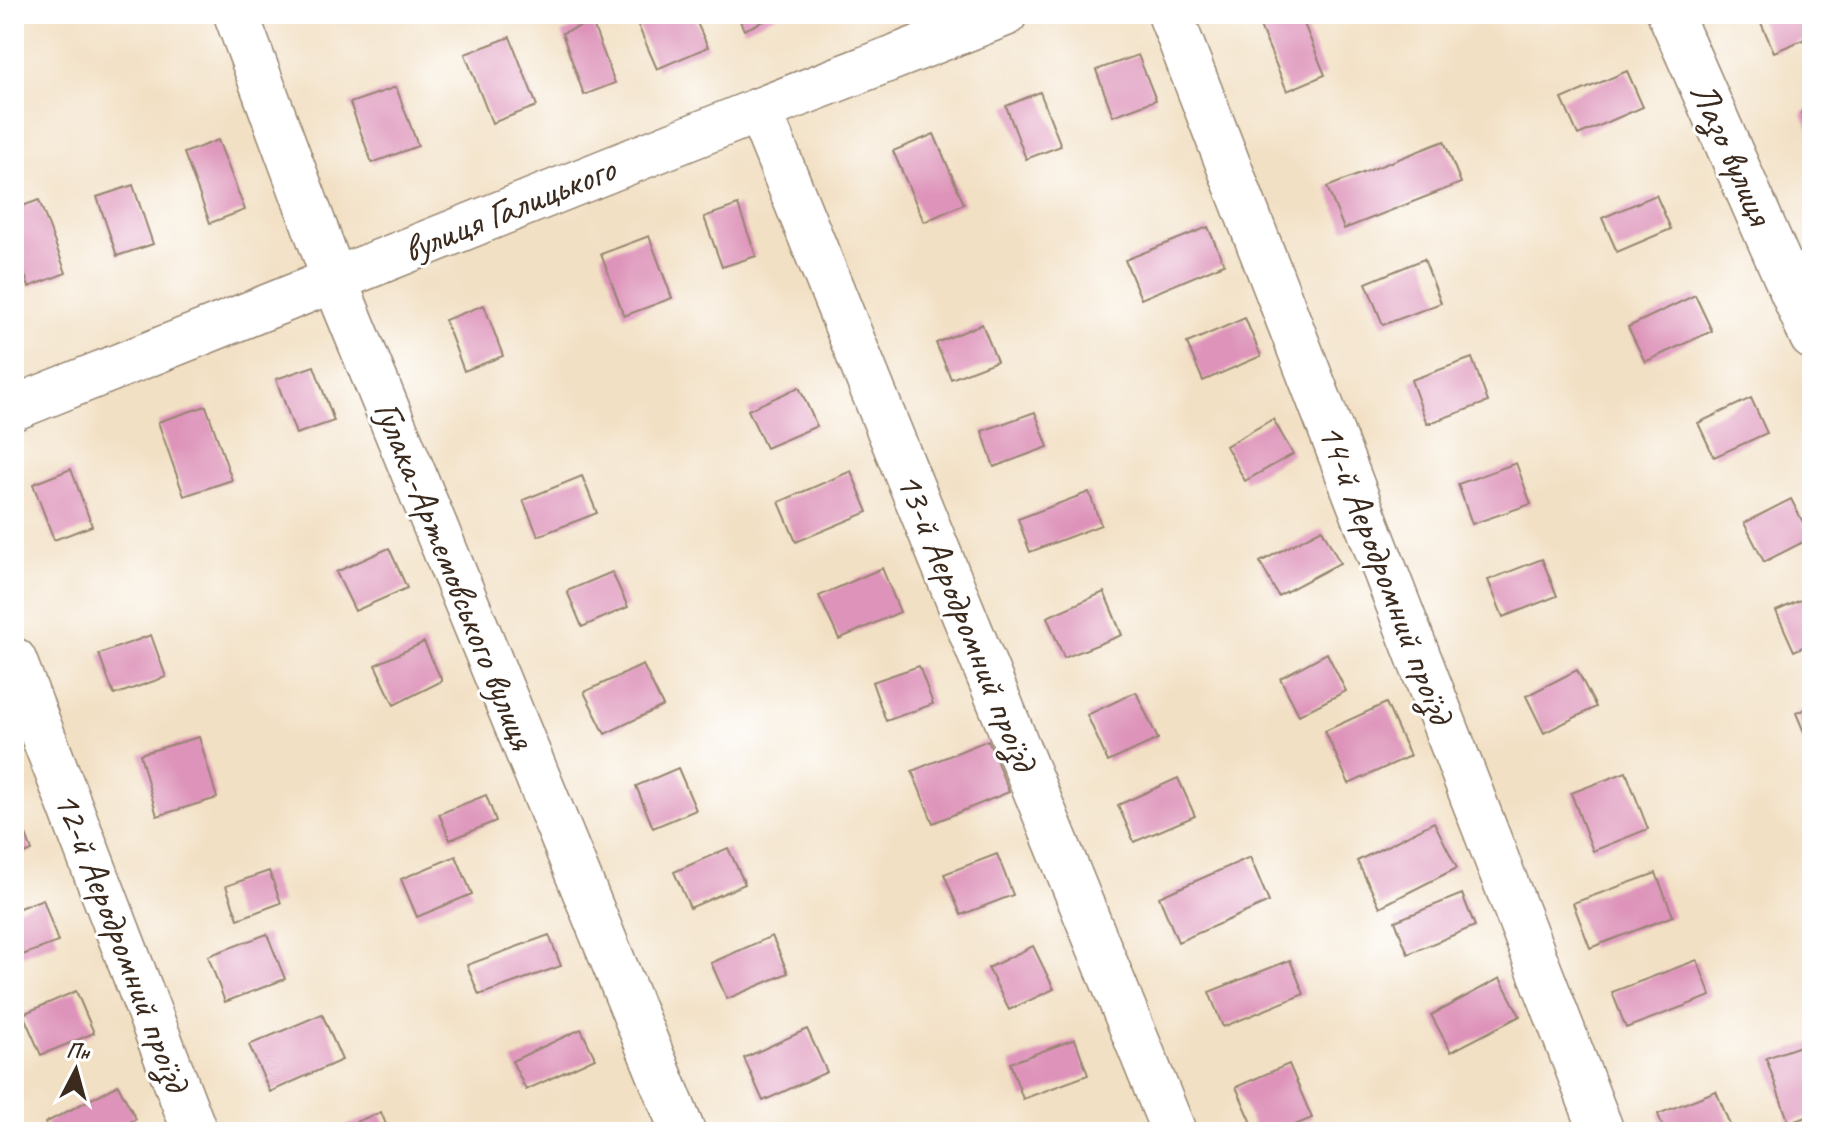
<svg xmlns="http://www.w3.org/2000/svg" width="1826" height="1146" viewBox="0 0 1826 1146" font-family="Caveat,sans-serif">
  <rect width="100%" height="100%" fill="#fff"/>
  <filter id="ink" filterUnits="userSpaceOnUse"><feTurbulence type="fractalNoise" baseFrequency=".0125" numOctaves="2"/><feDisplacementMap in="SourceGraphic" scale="16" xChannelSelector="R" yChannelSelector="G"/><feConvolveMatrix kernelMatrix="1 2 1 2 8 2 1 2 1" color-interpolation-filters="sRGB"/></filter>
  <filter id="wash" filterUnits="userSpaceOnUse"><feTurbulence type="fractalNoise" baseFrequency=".006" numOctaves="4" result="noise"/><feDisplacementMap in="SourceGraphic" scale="32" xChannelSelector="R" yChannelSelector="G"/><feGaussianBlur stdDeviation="1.8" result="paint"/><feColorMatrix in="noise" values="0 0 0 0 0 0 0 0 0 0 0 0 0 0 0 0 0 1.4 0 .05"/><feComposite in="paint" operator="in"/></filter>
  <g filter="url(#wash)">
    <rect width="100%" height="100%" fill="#f2e0c4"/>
    <g id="blocks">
      <path fill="#de94ba" d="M 633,14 L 693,14 L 708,47 L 657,69 Z
        M 737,14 L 780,14 L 744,30 Z
        M 1255,14 L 1300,14 L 1325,75 L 1287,91 Z
        M 1757,14 L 1812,14 L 1812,36 L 1774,52 Z
        M 592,22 L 615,83 L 584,95 L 562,33 Z
        M 510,37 L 537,106 L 492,123 L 465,54 Z
        M 1138,55 L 1156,100 L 1113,116 L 1096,70 Z
        M 1627,71 L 1643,107 L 1578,135 L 1562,99 Z
        M 396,87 L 418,146 L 372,163 L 350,103 Z
        M 1040,92 L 1061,146 L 1026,159 L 1006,106 Z
        M 1812,107 L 1812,135 L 1801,113 Z
        M 934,134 L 964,204 L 924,222 L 893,151 Z
        M 218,140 L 245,210 L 210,223 L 184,153 Z
        M 1444,141 L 1461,183 L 1344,229 L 1327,187 Z
        M 133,185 L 153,244 L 117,256 L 97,197 Z
        M 1656,195 L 1671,229 L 1617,252 L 1602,218 Z
        M 39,200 L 66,273 L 29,287 L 14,245 L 14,209 Z
        M 738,205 L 756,256 L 722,267 L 704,217 Z
        M 1208,227 L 1224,264 L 1141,299 L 1125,260 Z
        M 649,236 L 672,298 L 624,316 L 601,254 Z
        M 1424,259 L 1441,303 L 1383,325 L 1366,283 Z
        M 1695,295 L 1712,331 L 1645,362 L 1628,327 Z
        M 484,305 L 503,356 L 464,371 L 445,320 Z
        M 1245,318 L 1261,356 L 1203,381 L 1187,343 Z
        M 982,324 L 997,361 L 951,379 L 936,343 Z
        M 1472,358 L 1488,402 L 1427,424 L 1411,380 Z
        M 314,366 L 334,421 L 296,434 L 276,379 Z
        M 799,387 L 817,426 L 766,448 L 748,410 Z
        M 1751,398 L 1767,433 L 1714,457 L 1698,423 Z
        M 206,406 L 232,480 L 184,496 L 158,422 Z
        M 1035,412 L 1048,447 L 994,467 L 982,431 Z
        M 1273,419 L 1293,454 L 1245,481 L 1226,446 Z
        M 1516,463 L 1531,504 L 1472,524 L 1458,484 Z
        M 71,469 L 92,526 L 54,540 L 33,484 Z
        M 851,471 L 868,512 L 796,542 L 779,502 Z
        M 582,476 L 597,513 L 538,536 L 523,500 Z
        M 1089,492 L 1101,525 L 1030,552 L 1018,519 Z
        M 1791,499 L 1811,538 L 1764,562 L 1744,523 Z
        M 1322,529 L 1340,563 L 1278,596 L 1260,562 Z
        M 389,548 L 407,588 L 355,611 L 336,572 Z
        M 1542,559 L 1557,596 L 1503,617 L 1488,580 Z
        M 882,568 L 900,612 L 839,639 L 819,596 Z
        M 612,572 L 628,607 L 582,627 L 567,591 Z
        M 1104,592 L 1122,635 L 1064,658 L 1047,617 Z
        M 1812,595 L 1812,643 L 1794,651 L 1776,611 Z
        M 151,635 L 166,677 L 114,695 L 99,654 Z
        M 424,642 L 442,681 L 394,705 L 375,665 Z
        M 1327,653 L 1346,691 L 1299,715 L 1280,678 Z
        M 643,665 L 663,706 L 605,734 L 584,692 Z
        M 919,666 L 933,704 L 886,721 L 872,682 Z
        M 1577,670 L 1596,707 L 1544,733 L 1526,696 Z
        M 1136,692 L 1158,739 L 1108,762 L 1087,715 Z
        M 1386,703 L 1410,756 L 1349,784 L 1325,731 Z
        M 1812,706 L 1812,751 L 1796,713 Z
        M 199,737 L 217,798 L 157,816 L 140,754 Z
        M 988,740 L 1009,792 L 933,823 L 912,771 Z
        M 678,768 L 696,810 L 653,828 L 636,786 Z
        M 1626,772 L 1648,829 L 1593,851 L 1571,793 Z
        M 1178,778 L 1195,816 L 1134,842 L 1118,805 Z
        M 486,795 L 496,821 L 450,840 L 439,814 Z
        M 14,803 L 32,851 L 14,858 Z
        M 1434,822 L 1457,868 L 1380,907 L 1357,861 Z
        M 728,848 L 745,884 L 690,908 L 674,872 Z
        M 997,854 L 1013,895 L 961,915 L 944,874 Z
        M 456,856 L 472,894 L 417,917 L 401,879 Z
        M 1250,857 L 1269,902 L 1178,942 L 1159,897 Z
        M 269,871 L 281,903 L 238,919 L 226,886 Z
        M 1656,873 L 1673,916 L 1590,948 L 1573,903 Z
        M 1462,894 L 1475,926 L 1408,954 L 1395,921 Z
        M 43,899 L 58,942 L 14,958 L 14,910 Z
        M 267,934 L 285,979 L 225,1002 L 208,956 Z
        M 549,935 L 561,966 L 479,995 L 467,965 Z
        M 772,936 L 788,973 L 727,999 L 711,963 Z
        M 1033,946 L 1054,989 L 1009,1010 L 988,968 Z
        M 1290,960 L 1304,994 L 1223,1027 L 1209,992 Z
        M 1697,960 L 1711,996 L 1626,1028 L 1612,992 Z
        M 1500,978 L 1520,1016 L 1451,1052 L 1431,1015 Z
        M 76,991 L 94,1033 L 41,1055 L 23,1014 Z
        M 322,1014 L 342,1060 L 270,1092 L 249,1045 Z
        M 581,1029 L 595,1058 L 526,1090 L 512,1061 Z
        M 807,1029 L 827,1072 L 763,1101 L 744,1058 Z
        M 1075,1039 L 1088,1075 L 1023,1099 L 1010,1063 Z
        M 1812,1042 L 1812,1115 L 1789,1123 L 1766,1058 Z
        M 1289,1064 L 1312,1118 L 1278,1132 L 1256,1132 L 1236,1087 Z
        M 118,1085 L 136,1119 L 112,1132 L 50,1132 L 45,1123 Z
        M 1716,1091 L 1733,1132 L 1665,1132 L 1658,1114 Z
        M 381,1112 L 389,1132 L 330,1132 Z"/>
    </g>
  </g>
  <g filter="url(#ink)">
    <use href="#blocks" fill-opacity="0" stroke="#968571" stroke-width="2"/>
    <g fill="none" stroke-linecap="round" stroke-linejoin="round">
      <g stroke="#968571" stroke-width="47">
        <path id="minor" d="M 236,14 L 334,279 L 683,1132
          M 1170,14 L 1602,1132
          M 1670,14 L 1812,337
          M 759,110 L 1174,1132
          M 14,660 L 195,1132"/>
      </g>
      <g stroke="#968571" stroke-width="47">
        <path id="tertiary" d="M 14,408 L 759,110 L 1005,14"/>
      </g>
      <use href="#minor" stroke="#fff" stroke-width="44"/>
      <use href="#tertiary" stroke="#fff" stroke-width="44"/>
    </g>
  </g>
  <g text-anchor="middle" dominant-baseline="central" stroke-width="6" stroke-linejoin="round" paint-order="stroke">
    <g font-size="38" fill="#3b2a1e" stroke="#fff">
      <text transform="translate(1732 153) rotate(66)">Лазо вулиця</text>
      <text transform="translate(509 209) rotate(-22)">вулиця Галицького</text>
      <text transform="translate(1386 573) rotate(69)">14-й Аеродромний проїзд</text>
      <text transform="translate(455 575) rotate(68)">Гулака-Артемовського вулиця</text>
      <text transform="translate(967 621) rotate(68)">13-й Аеродромний проїзд</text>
      <text transform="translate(122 941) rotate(69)">12-й Аеродромний проїзд</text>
    </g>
  </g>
  <rect width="1826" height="1146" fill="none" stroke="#fff" stroke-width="48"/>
  <g transform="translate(76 1070) rotate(6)" stroke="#ffffff" stroke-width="6" paint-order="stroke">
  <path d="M0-6L14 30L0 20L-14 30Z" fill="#3b2a1e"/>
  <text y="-12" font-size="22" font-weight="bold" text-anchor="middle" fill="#3b2a1e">Пн</text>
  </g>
</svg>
